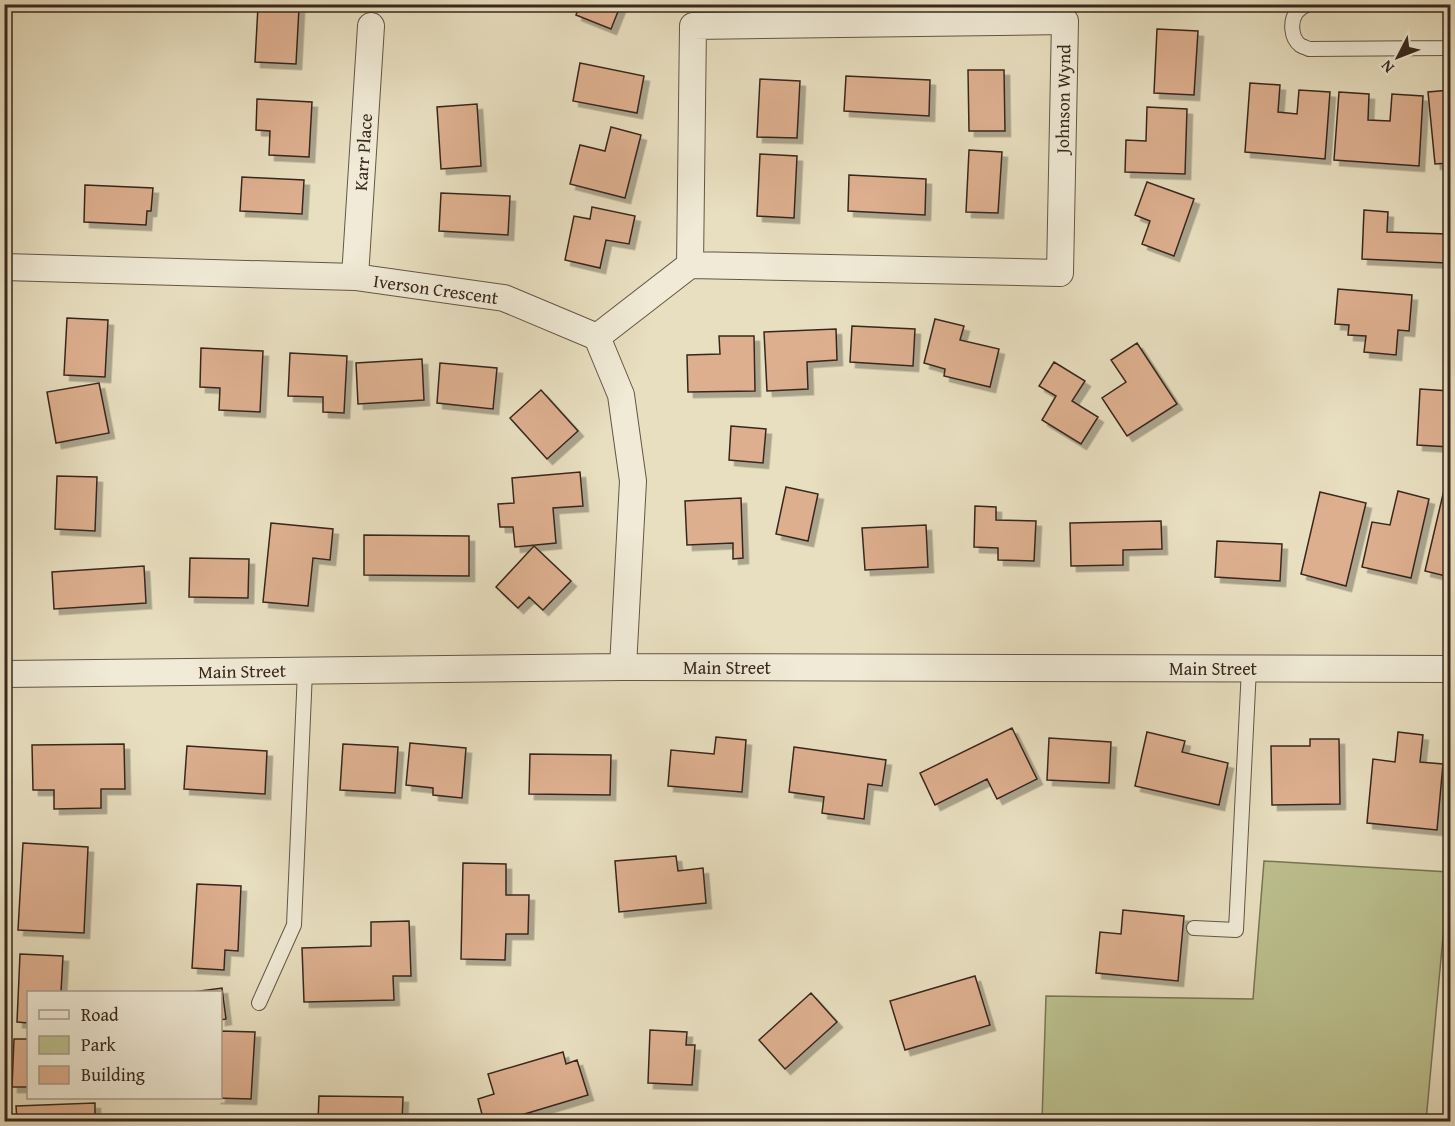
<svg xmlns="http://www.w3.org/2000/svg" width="1455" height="1126" viewBox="0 0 1455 1126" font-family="'Gentium Book Plus',serif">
  <defs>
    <filter id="shadow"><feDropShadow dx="5.5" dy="5.5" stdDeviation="0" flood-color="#0004"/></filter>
  </defs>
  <rect width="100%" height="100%" fill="#e8dfc0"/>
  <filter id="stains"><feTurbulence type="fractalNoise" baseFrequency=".00333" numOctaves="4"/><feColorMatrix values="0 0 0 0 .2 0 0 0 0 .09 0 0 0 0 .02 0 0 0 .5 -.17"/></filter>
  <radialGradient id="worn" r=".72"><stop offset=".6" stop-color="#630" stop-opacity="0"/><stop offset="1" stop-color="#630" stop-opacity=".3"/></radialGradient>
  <path fill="#bbc08e" stroke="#7a7456" stroke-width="1.5" d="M 1264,861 L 1449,872 L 1426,1121 L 1042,1121 L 1046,996 L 1253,999 Z"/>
  <path fill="#ddaf8f" stroke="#38281e" stroke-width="1.5" filter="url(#shadow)" d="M 580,4 L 621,4 L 611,29 L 576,15 Z
    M 258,6 L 299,8 L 296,64 L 255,62 Z
    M 1157,29 L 1198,31 L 1194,95 L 1154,93 Z
    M 580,63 L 644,76 L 637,113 L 573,101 Z
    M 968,70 L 1004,70 L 1005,131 L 969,131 Z
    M 846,76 L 930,80 L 929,116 L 844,111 Z
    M 760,79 L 800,81 L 797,138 L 757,137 Z
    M 1250,83 L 1280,85 L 1278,112 L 1297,114 L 1299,90 L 1330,92 L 1325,159 L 1245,152 Z
    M 1450,90 L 1450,163 L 1435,164 L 1428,92 Z
    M 1339,92 L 1369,94 L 1368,120 L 1390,121 L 1392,94 L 1423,96 L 1419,166 L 1334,160 Z
    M 257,99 L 312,102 L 309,157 L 269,155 L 270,131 L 256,130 Z
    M 477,104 L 481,166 L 441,169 L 437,107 Z
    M 1147,107 L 1187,109 L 1185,174 L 1125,172 L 1126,140 L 1146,141 Z
    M 611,127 L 641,135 L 625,198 L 570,184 L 580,145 L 605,151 Z
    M 969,150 L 1002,152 L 998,213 L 966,212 Z
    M 760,154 L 797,156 L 794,218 L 757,216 Z
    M 849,175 L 926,179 L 925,215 L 848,211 Z
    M 242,177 L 304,180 L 302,214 L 240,211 Z
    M 1147,182 L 1194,199 L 1174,256 L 1142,244 L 1150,221 L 1135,215 Z
    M 85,185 L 153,188 L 151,211 L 147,211 L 146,225 L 84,222 Z
    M 441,193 L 510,196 L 508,235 L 439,231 Z
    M 592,207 L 635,216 L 629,244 L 606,240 L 600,268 L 565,260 L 574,216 L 590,219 Z
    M 1364,210 L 1388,212 L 1387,232 L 1448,234 L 1447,263 L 1362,259 Z
    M 1338,289 L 1412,295 L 1409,331 L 1398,330 L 1396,355 L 1364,352 L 1366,336 L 1348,335 L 1349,325 L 1335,324 Z
    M 67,318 L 108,320 L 105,377 L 64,375 Z
    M 935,319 L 964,326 L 960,340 L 999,349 L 990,387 L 944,376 L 945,369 L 924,363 Z
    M 852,326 L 915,329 L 913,366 L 850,362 Z
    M 836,329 L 837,360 L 807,362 L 808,389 L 767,391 L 764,332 Z
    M 719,336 L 754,336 L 755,391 L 688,392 L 687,355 L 720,354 Z
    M 1137,343 L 1177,404 L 1127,436 L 1102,398 L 1126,382 L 1111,360 Z
    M 201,348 L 263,351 L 260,412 L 219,410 L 220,388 L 200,387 Z
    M 290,353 L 347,356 L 344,413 L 323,412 L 323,397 L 288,396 Z
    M 422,359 L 424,400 L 358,404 L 356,363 Z
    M 1054,362 L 1085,381 L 1072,401 L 1098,417 L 1081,444 L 1042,420 L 1056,396 L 1039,386 Z
    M 440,363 L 497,368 L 493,409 L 437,403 Z
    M 99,383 L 109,433 L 56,443 L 47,392 Z
    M 1420,389 L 1450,391 L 1450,447 L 1417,445 Z
    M 541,390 L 578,431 L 547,459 L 510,418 Z
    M 731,426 L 766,429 L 763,463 L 729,460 Z
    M 580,472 L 583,506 L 553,508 L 556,543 L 515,547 L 513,527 L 500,527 L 498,504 L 514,503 L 512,478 Z
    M 57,476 L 97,477 L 95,531 L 55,529 Z
    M 786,487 L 818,494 L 808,541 L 776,534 Z
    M 1444,490 L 1450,492 L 1450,577 L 1425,571 Z
    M 1398,491 L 1429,499 L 1411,578 L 1362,567 L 1372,522 L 1390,525 Z
    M 1320,492 L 1366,503 L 1346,586 L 1301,574 Z
    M 741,498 L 743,558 L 733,559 L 733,543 L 687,545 L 685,501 Z
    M 975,506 L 996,507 L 996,520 L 1036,521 L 1034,561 L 998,560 L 998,548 L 974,547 Z
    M 1161,521 L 1162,549 L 1123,550 L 1123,565 L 1071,566 L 1070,523 Z
    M 271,523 L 333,529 L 330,560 L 313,558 L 308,606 L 263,602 Z
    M 926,525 L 928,567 L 865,570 L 862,528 Z
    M 364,535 L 469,536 L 469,576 L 364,575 Z
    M 1217,541 L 1282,544 L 1280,581 L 1215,577 Z
    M 534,546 L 571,581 L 543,610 L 529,597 L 518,608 L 496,587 Z
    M 190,558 L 249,559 L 248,598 L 189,597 Z
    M 144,566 L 146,603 L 54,609 L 52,572 Z
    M 1012,728 L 1037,779 L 997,799 L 987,779 L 935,805 L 920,773 Z
    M 1147,732 L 1185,741 L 1182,752 L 1228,763 L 1219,805 L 1135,786 Z
    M 1398,732 L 1423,735 L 1420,762 L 1443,764 L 1437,830 L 1367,823 L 1373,759 L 1395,762 Z
    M 716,737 L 746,740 L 742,792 L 668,786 L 671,750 L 714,754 Z
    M 1049,738 L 1111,742 L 1109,783 L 1047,780 Z
    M 1310,739 L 1339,739 L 1340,804 L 1272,805 L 1271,746 L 1310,746 Z
    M 410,743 L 466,748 L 462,798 L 433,795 L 433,788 L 406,785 Z
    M 124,744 L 125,789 L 101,789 L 101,808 L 54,809 L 54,790 L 33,790 L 32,745 Z
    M 343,744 L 398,747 L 395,793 L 340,790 Z
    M 187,746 L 267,751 L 265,794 L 184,789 Z
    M 794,747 L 886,760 L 882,786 L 868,784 L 864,819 L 822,813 L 824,797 L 789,792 Z
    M 530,754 L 611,755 L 610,795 L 529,794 Z
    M 23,843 L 88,847 L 84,933 L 18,930 Z
    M 676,856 L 678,871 L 703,868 L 706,903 L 619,912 L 615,861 Z
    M 463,863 L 506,864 L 506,895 L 529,895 L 528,934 L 506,934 L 505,960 L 461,959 Z
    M 197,884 L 241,886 L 238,951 L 225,950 L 224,970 L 192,968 Z
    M 1123,910 L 1184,916 L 1178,981 L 1096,973 L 1100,932 L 1121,934 Z
    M 409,921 L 411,976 L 393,976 L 394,1000 L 304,1002 L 302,948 L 371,946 L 371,922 Z
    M 20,954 L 63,956 L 61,992 L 28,992 L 28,1023 L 17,1022 Z
    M 975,976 L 990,1025 L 905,1050 L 890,1001 Z
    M 222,988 L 226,1019 L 220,1020 L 220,992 L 192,992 Z
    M 811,993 L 837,1022 L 785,1069 L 759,1040 Z
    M 650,1030 L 687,1032 L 686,1045 L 695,1045 L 692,1085 L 648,1083 Z
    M 220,1031 L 255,1032 L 251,1099 L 215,1098 L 220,1098 Z
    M 14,1039 L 28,1039 L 28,1087 L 12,1087 Z
    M 563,1052 L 566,1064 L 577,1060 L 588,1095 L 498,1122 L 484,1122 L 478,1099 L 494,1094 L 488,1074 Z
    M 319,1096 L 403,1097 L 402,1122 L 318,1122 Z
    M 95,1103 L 95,1122 L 17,1122 L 16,1106 Z"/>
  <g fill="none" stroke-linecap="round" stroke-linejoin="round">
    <g stroke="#645646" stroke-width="16">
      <path id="lane" d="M 1308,4 C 1304,6 1299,9 1296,13 C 1290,22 1291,38 1300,45 C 1301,46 1307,48 1309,49 L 1446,48 L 1450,44
        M 1194,928 L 1236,930 L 1249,668
        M 259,1003 L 294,925 L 305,671"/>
    </g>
    <g stroke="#645646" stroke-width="28">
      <path id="street" d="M 4,267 L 355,277 L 504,298 L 597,337 L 621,395 L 633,481 L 623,667
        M 355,277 L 371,26
        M 597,337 L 690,265 L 1060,273 L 1065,21 L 693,26 L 690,265
        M 4,674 L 623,667 L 1450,669"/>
    </g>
    <use href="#lane" stroke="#f0ead6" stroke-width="14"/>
    <use href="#street" stroke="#f0ead6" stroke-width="26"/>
  </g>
  <g text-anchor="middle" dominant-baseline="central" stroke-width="4.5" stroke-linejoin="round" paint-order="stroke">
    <g font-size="18" fill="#38281e" stroke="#f0ead6">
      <text transform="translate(1063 99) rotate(-89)">Johnson Wynd</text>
      <text transform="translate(363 152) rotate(-86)">Karr Place</text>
      <text transform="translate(436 289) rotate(8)">Iverson Crescent</text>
      <text x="727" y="667">Main Street</text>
      <text x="1213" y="668">Main Street</text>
      <text transform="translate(242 671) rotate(-1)">Main Street</text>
    </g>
  </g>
  <rect width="1455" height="1126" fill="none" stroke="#e8dfc0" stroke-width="24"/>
  <rect x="6" y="6" width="1443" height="1114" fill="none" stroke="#38281e" stroke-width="3"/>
  <rect x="12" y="12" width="1431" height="1102" fill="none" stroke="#38281e" stroke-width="1.5"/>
  <rect x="27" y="991" width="195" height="108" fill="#f0ead6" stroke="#a69c8c" stroke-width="1.5"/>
  <rect x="39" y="1010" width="30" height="9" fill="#f0ead6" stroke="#a69c8c" stroke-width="1.5"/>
  <text x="81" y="1021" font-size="18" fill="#38281e">Road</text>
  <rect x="39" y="1036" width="30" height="18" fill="#bbc08e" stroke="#a69c8c" stroke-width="1.5"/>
  <text x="81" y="1051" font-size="18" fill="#38281e">Park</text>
  <rect x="39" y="1066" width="30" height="18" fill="#ddaf8f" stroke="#a69c8c" stroke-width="1.5"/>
  <text x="81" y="1081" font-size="18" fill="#38281e">Building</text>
  <g transform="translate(1398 57) rotate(228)" stroke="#f0ead6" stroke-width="4.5" paint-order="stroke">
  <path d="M0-4.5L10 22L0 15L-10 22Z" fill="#38281e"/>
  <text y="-9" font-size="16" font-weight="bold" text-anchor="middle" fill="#38281e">N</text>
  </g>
  <rect width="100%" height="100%" filter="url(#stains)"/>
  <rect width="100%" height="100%" fill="url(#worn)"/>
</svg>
